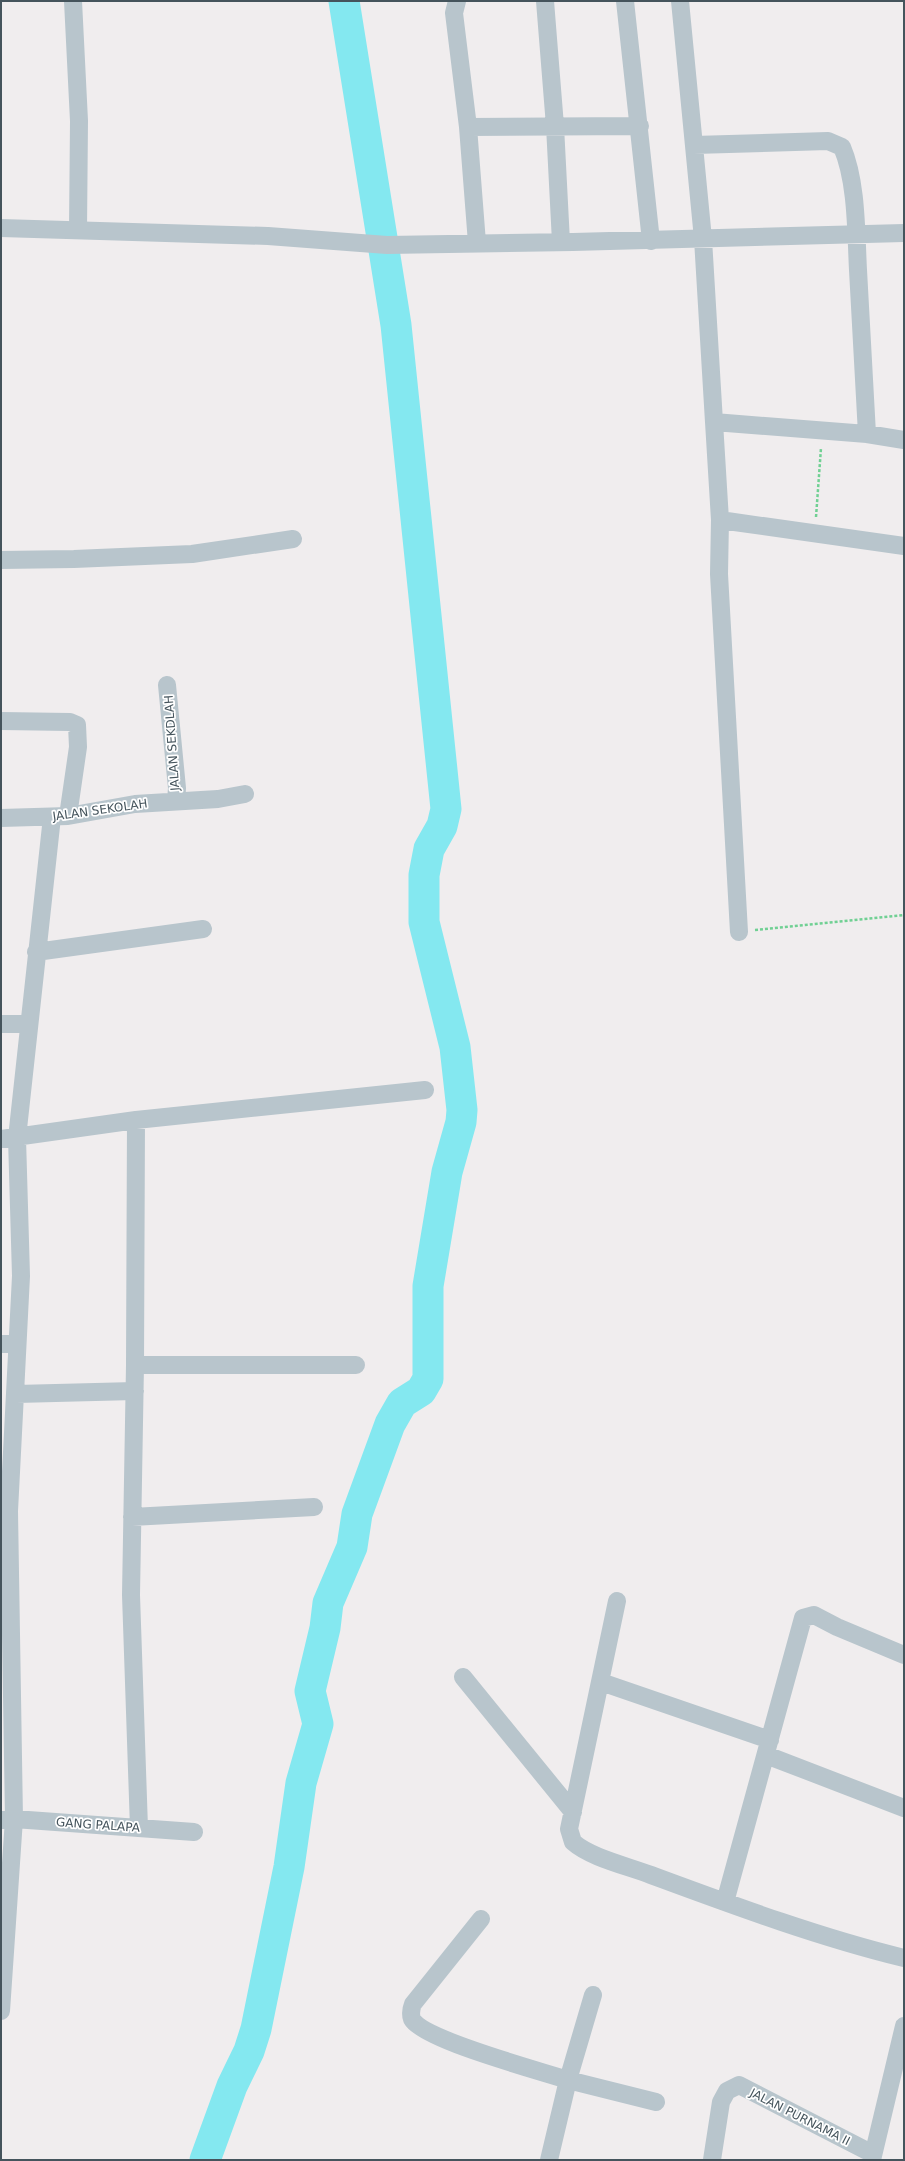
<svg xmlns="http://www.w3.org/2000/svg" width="905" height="2161" viewBox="0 0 905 2161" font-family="'DejaVu Sans',sans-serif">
  <rect width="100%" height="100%" fill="#f0edee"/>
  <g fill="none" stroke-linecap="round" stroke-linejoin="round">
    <path stroke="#84e8f0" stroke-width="31" d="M 205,2160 L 232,2086 L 249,2051 L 256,2029 L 289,1867 L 301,1783 L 318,1724 L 310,1691 L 325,1628 L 328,1603 L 352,1547 L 357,1514 L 390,1424 L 402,1403 L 421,1391 L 428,1379 L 428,1286 L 447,1172 L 461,1122 L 462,1110 L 455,1047 L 424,922 L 424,875 L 429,849 L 442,826 L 446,809 L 396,325 L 344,1"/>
    <path stroke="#70d093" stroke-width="2.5" stroke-dasharray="3 2" stroke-linecap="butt" d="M 816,517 L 821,448
      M 755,930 L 904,915"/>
    <path stroke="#b8c5cc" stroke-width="18" d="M 73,1 L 79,121 L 78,230
      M 457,1 L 454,13 L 468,127 L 477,243
      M 545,1 L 555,126 L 561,242
      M 625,1 L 651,241
      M 680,1 L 703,239 L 714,422 L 867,434 L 904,440
      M 468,127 L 640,126
      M 694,145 L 828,141 L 842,147 C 857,182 856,233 858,270 C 861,325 864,380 867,434
      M 1,228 L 268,236 L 387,245 L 573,242 L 904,233
      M 714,422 L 720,520 L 719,574 L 739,932
      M 720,520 L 904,546
      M 1,560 L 74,559 L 192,554 L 293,539
      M 167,685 L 177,788 L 176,801
      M 1,721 L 70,722 L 77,725 L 78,747 L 68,816
      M 1,818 L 68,816 L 135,804 L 218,799 L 245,794
      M 36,952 L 203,929
      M 1,1024 L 28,1024
      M 136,1120 L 135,1365 L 131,1595 L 139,1828
      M 1,1139 L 136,1120 L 425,1090
      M 1,1344 L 17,1344
      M 135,1365 L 356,1365
      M 16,1394 L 135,1391
      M 132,1517 L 314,1507
      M 617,1601 L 569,1829 L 573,1842 C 591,1858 628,1866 651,1875 C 735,1906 818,1937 904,1958
      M 463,1677 L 573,1812
      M 601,1682 L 770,1740
      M 766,1755 L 904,1808
      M 2,1820 L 14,1819 L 194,1832
      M 725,1902 L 803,1618 L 814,1615 L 837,1627 L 904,1655
      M 481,1919 L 413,2004 C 411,2009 410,2013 412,2019 C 423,2040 541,2071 568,2080 L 549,2160
      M 593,1995 L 568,2080 L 656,2102
      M 1,2011 L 14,1819 L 9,1511 L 21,1276 L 17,1138 L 52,817
      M 712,2160 L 721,2102 L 727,2091 L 739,2085 L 873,2154
      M 872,2160 L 904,2026"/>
  </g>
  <g text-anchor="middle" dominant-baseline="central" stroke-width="3.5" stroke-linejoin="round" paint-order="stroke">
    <g font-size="12" fill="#45545c" stroke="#fff">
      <text transform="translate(172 743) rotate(-94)">JALAN SEKDLAH</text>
      <text transform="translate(100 810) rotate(-8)">JALAN SEKOLAH</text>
      <text transform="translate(98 1825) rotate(4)">GANG PALAPA</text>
      <text transform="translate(800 2117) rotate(27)">JALAN PURNAMA II</text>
    </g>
  </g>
  <rect width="905" height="2161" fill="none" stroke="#45545c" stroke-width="4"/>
</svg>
